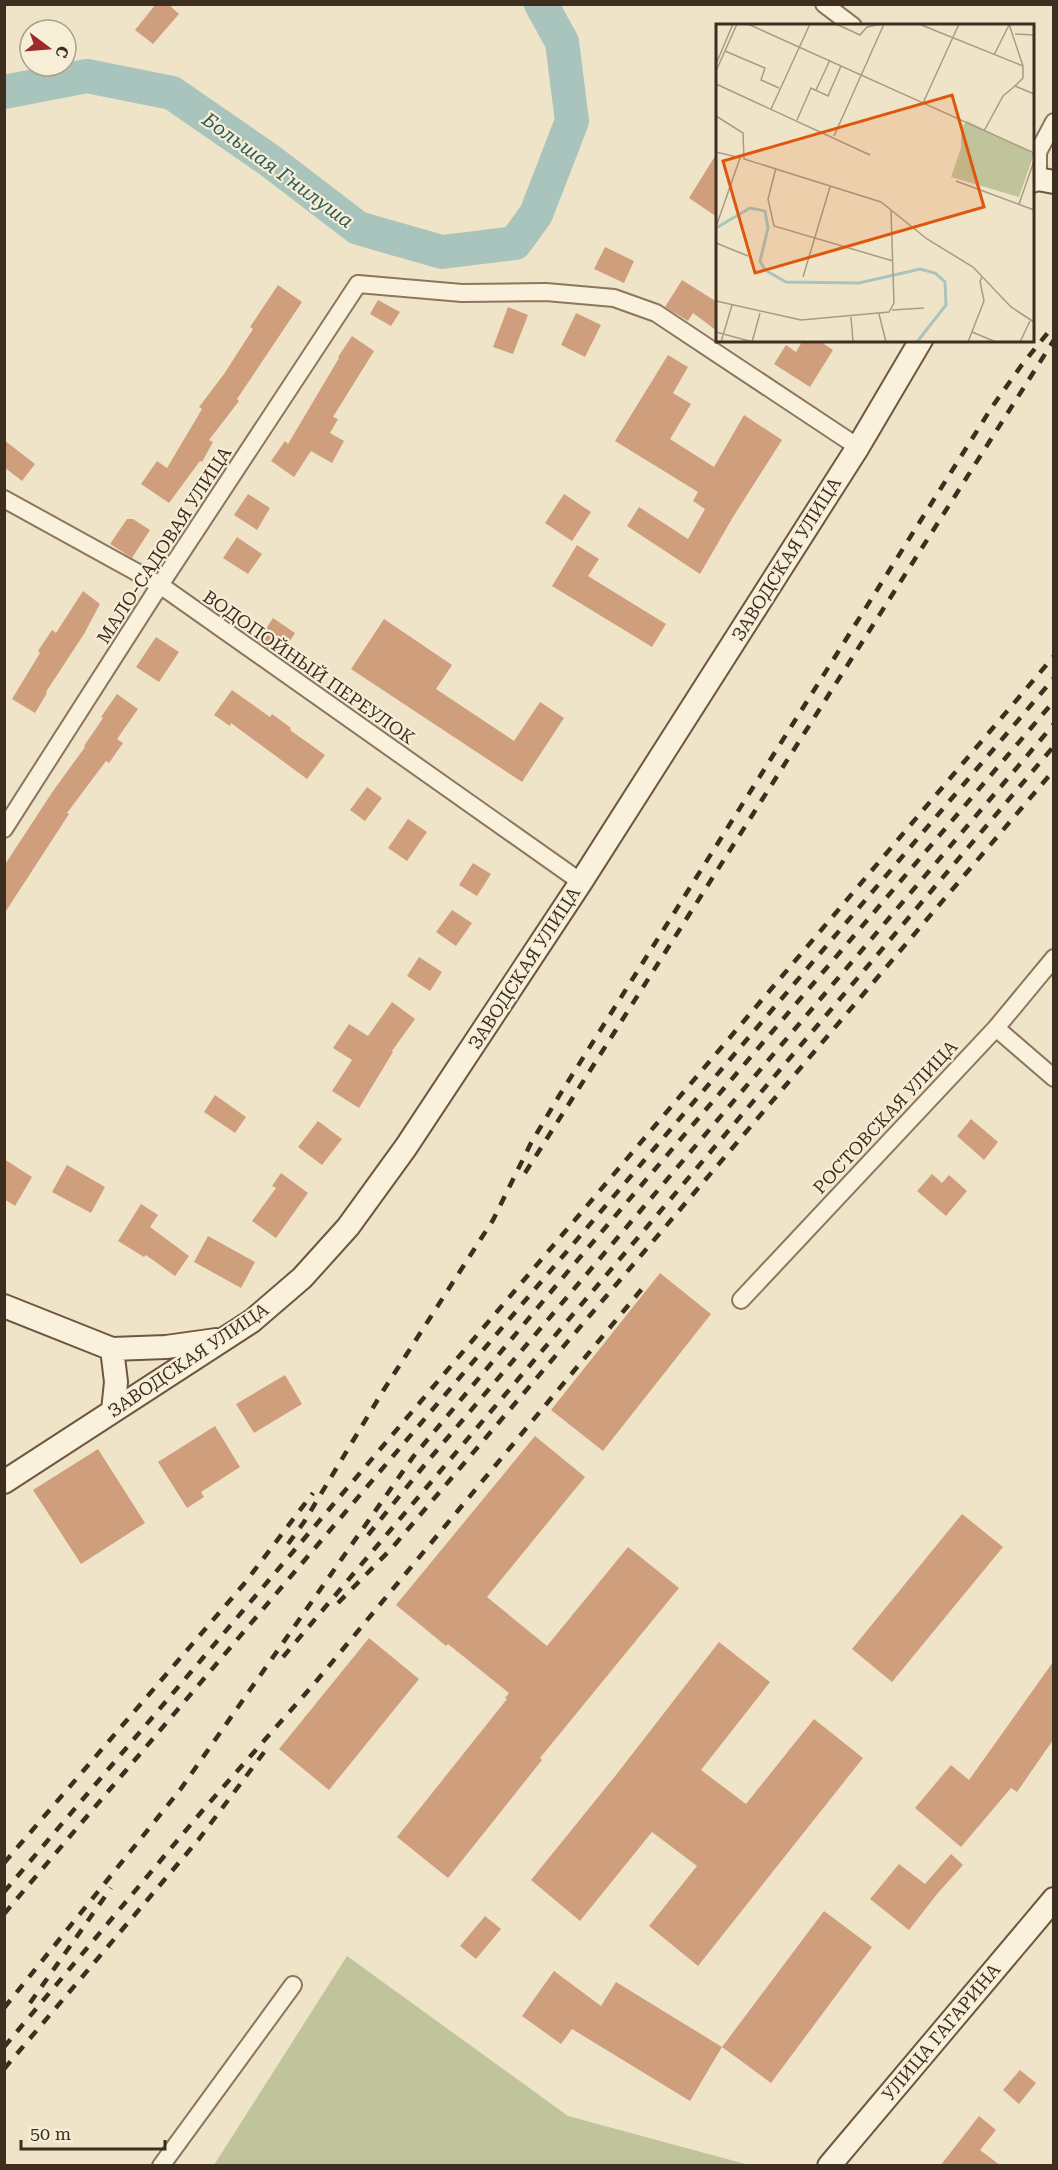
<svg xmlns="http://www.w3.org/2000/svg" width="1058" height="2170" viewBox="0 0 1058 2170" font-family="'Roboto Serif',serif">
  <rect width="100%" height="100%" fill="#f0e4c8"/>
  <path fill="#bfc49a" d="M 347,1956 L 568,2116 L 749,2165 L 214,2165 Z"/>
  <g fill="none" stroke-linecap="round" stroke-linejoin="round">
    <path stroke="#a9c4bc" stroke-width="34" d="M 4,92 L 87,76 L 172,93 L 269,160 L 358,228 L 442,252 L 515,243 L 536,214 L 572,121 L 562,42 L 541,4"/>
  </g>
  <path fill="#cf9f7d" d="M 156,4 L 168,4 L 179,14 L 153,44 L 135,30 Z
    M 717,153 L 717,217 L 689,198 Z
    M 605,247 L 634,261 L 624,283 L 594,269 Z
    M 682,280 L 717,302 L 717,331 L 693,313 L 688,321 L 665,307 Z
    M 278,285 L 302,302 L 237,399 L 239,401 L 209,440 L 213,442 L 202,462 L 200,461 L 169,503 L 141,484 L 157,461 L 167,468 L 202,409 L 199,407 L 224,374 L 253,329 L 250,327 Z
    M 378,300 L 400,312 L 391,326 L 370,314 Z
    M 508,307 L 528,315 L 513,354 L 493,347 Z
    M 576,313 L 601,325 L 585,357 L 561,345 Z
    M 352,336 L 374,351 L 333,417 L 338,419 L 330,433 L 344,441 L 332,463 L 311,451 L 294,477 L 271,461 L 285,441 L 288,444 L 339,358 L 338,357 Z
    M 803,340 L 818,340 L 833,350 L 810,387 L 774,364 L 786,345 L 796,352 Z
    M 668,355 L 688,367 L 673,393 L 691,404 L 670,439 L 714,467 L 744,415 L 782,440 L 733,517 L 700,574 L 627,526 L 639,507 L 688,539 L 705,509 L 693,501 L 698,492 L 615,441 Z
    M 4,440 L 35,464 L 22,481 L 4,467 Z
    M 248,494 L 270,508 L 257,530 L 234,515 Z
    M 564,494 L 591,512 L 572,541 L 545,523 Z
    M 127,519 L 133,519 L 150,530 L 132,558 L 110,544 Z
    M 237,537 L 262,554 L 248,574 L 223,558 Z
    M 577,545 L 599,559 L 588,576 L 666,624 L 652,647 L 552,586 Z
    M 83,591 L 100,604 L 84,634 L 46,692 L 47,693 L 35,713 L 12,699 L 40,653 L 38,651 L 52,630 L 56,633 Z
    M 273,618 L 295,633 L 280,657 L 258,641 Z
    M 384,619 L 452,665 L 436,689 L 514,741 L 540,702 L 564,718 L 522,782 L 351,669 Z
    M 156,637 L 179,652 L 159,682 L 136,667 Z
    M 232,690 L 270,717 L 272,714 L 291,728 L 290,730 L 325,755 L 307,779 L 231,723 L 230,726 L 214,715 Z
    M 117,694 L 138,709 L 117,739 L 123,743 L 109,763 L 106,761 L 67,813 L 69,814 L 4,914 L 4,866 L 53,791 L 85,747 L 84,746 L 103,718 L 101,717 Z
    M 367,787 L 382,798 L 365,821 L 350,810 Z
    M 408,819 L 427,832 L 407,861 L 388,848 Z
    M 473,863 L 491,874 L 477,896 L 459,885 Z
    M 452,910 L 472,923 L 456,946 L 436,932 Z
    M 419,957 L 442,972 L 430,991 L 407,976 Z
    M 392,1002 L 415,1019 L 392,1051 L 393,1052 L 359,1108 L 332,1091 L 352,1060 L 333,1048 L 349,1024 L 368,1036 Z
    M 215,1095 L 246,1117 L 235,1133 L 204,1112 Z
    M 971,1119 L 998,1142 L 984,1160 L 957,1136 Z
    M 318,1121 L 342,1139 L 322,1165 L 298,1147 Z
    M 4,1159 L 32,1177 L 15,1206 L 4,1199 Z
    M 67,1165 L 105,1187 L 91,1213 L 52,1192 Z
    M 281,1173 L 308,1193 L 276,1238 L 252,1221 L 276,1188 L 272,1186 Z
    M 932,1174 L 942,1183 L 949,1175 L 967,1191 L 946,1216 L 917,1191 Z
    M 141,1204 L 158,1215 L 150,1227 L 189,1256 L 175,1276 L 146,1255 L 144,1257 L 118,1241 Z
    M 208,1236 L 255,1262 L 241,1288 L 194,1262 Z
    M 660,1273 L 711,1314 L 603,1451 L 551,1410 Z
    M 285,1375 L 302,1404 L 254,1433 L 236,1404 Z
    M 215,1426 L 240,1467 L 201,1492 L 204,1497 L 187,1508 L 158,1462 Z
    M 535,1436 L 585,1477 L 487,1597 L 547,1646 L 628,1547 L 679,1588 L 540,1758 L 542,1760 L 448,1878 L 397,1837 L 507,1699 L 505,1698 L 509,1693 L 448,1644 L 446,1646 L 396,1605 Z
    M 98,1449 L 145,1523 L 81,1564 L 33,1490 Z
    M 962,1514 L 1003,1547 L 892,1682 L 852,1649 Z
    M 369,1638 L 419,1679 L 329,1790 L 279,1749 Z
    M 719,1642 L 770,1682 L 701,1770 L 746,1804 L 814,1719 L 863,1758 L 698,1966 L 649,1926 L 697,1866 L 652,1832 L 580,1921 L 531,1880 L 616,1775 Z
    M 1053,1662 L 1053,1740 L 1017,1792 L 1011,1788 L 961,1847 L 915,1808 L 951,1765 L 969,1780 Z
    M 951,1854 L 963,1865 L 937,1894 L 909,1930 L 870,1899 L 899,1864 L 925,1884 Z
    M 824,1911 L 872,1947 L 771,2083 L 722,2047 Z
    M 485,1916 L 501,1929 L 476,1959 L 460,1946 Z
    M 554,1971 L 601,2006 L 616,1982 L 722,2047 L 690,2101 L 572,2029 L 561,2044 L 522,2016 Z
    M 1020,2070 L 1036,2083 L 1019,2104 L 1003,2090 Z
    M 979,2116 L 996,2130 L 980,2150 L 1001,2166 L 940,2166 Z"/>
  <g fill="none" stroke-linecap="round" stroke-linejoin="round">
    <g stroke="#8d765c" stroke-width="20">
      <path id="street" d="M 824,4 L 853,26
        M 1038,179 L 1038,152 L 1054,122
        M 4,499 L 160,585 L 581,882
        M 4,829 L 160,585 L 358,284 L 462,293 L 546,292 L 614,298 L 656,313 L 858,447
        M 996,1028 L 1054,1078
        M 741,1300 L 996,1028 L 1054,958
        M 161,2166 L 293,1985"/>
    </g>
    <g stroke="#6f573f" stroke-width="26">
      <path id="secondary" d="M 1032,181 L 1038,179 L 1054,182
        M 4,1306 L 112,1349 L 166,1347 L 216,1340
        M 112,1349 L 116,1382 L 113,1411
        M 4,1482 L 252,1321 L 302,1278 L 348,1227 L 406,1147 L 581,882 L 858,447 L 921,340
        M 829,2166 L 1054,1899"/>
    </g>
    <use href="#street" stroke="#faf1dc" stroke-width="16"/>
    <use href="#secondary" stroke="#faf1dc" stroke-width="22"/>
    <path stroke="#3d2e20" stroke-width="4.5" stroke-dasharray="10 10" stroke-linecap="butt" d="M 525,1173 L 1054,340
      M 368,1535 L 427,1462 L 1054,724
      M 288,1544 L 304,1522 L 383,1391 L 493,1220 L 531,1143 L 559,1096 L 992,407 L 1021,366 L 1054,325
      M 338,1603 L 392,1548 L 1054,770
      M 283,1657 L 1054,746
      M 4,1863 L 244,1584 L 313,1493
      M 4,1892 L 1054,656
      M 4,1914 L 1054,678
      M 30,2003 L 111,1888
      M 4,2008 L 180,1790 L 413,1457 L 570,1269 L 1054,701
      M 4,2047 L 203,1810 L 314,1684 L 646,1284
      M 4,2069 L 199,1839 L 265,1751"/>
  </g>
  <g text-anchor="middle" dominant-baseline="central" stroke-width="4.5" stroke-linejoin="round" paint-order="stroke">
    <g font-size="18" fill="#3d2e20" stroke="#f7eed8">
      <text transform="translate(164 545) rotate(-57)">МАЛО-САДОВАЯ УЛИЦА</text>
      <text transform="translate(786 559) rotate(-58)">ЗАВОДСКАЯ УЛИЦА</text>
      <text transform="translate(309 667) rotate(35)">ВОДОПОЙНЫЙ ПЕРЕУЛОК</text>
      <text transform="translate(524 968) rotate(-57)">ЗАВОДСКАЯ УЛИЦА</text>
      <text transform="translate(885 1117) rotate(-47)">РОСТОВСКАЯ УЛИЦА</text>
      <text transform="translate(188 1360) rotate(-34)">ЗАВОДСКАЯ УЛИЦА</text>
      <text transform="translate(941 2032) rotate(-50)">УЛИЦА ГАГАРИНА</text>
    </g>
    <g font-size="20" font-style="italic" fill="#2f5d5a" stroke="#f7eed8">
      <text transform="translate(278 170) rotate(36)">Большая Гнилуша</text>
    </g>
  </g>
  <g transform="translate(716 24)">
    <rect width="318" height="318" fill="#f0e4c8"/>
    <path d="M 251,97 L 318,130 L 303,173 L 235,153 L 245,124 L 245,104 Z" fill="#bfc49a"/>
    <path fill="none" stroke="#a9c4bc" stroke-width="3" d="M 0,204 L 34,184 L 49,187 L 52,204 L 44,237 L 49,246 L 70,258 L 143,259 L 204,245 L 219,249 L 229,258 L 230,281 L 201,318"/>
    <path fill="none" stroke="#a89b85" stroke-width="1.5" d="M 32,0 L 318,129M 120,0 L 144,11 L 151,3 L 166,0M 203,0 L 307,42 L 307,54 L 299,62 L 318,70M 293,0 L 307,42M 299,10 L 318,11M 9,27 L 49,44 L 45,56 L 63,64M 278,31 L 293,1M 0,40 L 17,0M 0,47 L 21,0M 0,60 L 154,131M 100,66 L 114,36M 207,79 L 243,0M 55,85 L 94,0M 0,92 L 27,109 L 28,135 L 165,178 L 211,215 L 257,243 L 295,283 L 318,298M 81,96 L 95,64 L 112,72 L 125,42M 268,107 L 287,72 L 299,62M 118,112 L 168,0M 0,128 L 25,134M 60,144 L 52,175 L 58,202 L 177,237M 240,157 L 318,186M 303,180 L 318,137M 1,200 L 24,134M 0,219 L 32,232M 87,253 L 114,163M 0,277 L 85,296 L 173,288 L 178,279 L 175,187M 176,286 L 208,284M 163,290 L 170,318M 135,293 L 137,318M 0,308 L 37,318M 256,308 L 280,318M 5,318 L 16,281M 36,318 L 44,289M 252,318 L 268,277 L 264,257 L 266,253M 304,318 L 314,297"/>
    <path fill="#df570d" fill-opacity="0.15" stroke="#df570d" stroke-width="3" d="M 236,71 L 268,183 L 39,249 L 7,137 Z"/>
    <rect width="318" height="318" fill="none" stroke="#3d2e20" stroke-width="3"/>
  </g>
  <rect width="1058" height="2170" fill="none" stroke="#3d2e20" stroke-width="12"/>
  <g transform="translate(48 48) rotate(106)"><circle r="28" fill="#f7eed8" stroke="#ada18e" stroke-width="1.5"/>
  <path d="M0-4.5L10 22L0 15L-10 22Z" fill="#9e2a2b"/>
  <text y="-9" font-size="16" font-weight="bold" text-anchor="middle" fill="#3d2e20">С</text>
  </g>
  <path d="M21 2140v9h144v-9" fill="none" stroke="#3d2e20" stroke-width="3"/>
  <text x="30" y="2140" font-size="18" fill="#3d2e20" stroke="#f7eed8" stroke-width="4.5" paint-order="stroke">50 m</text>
</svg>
